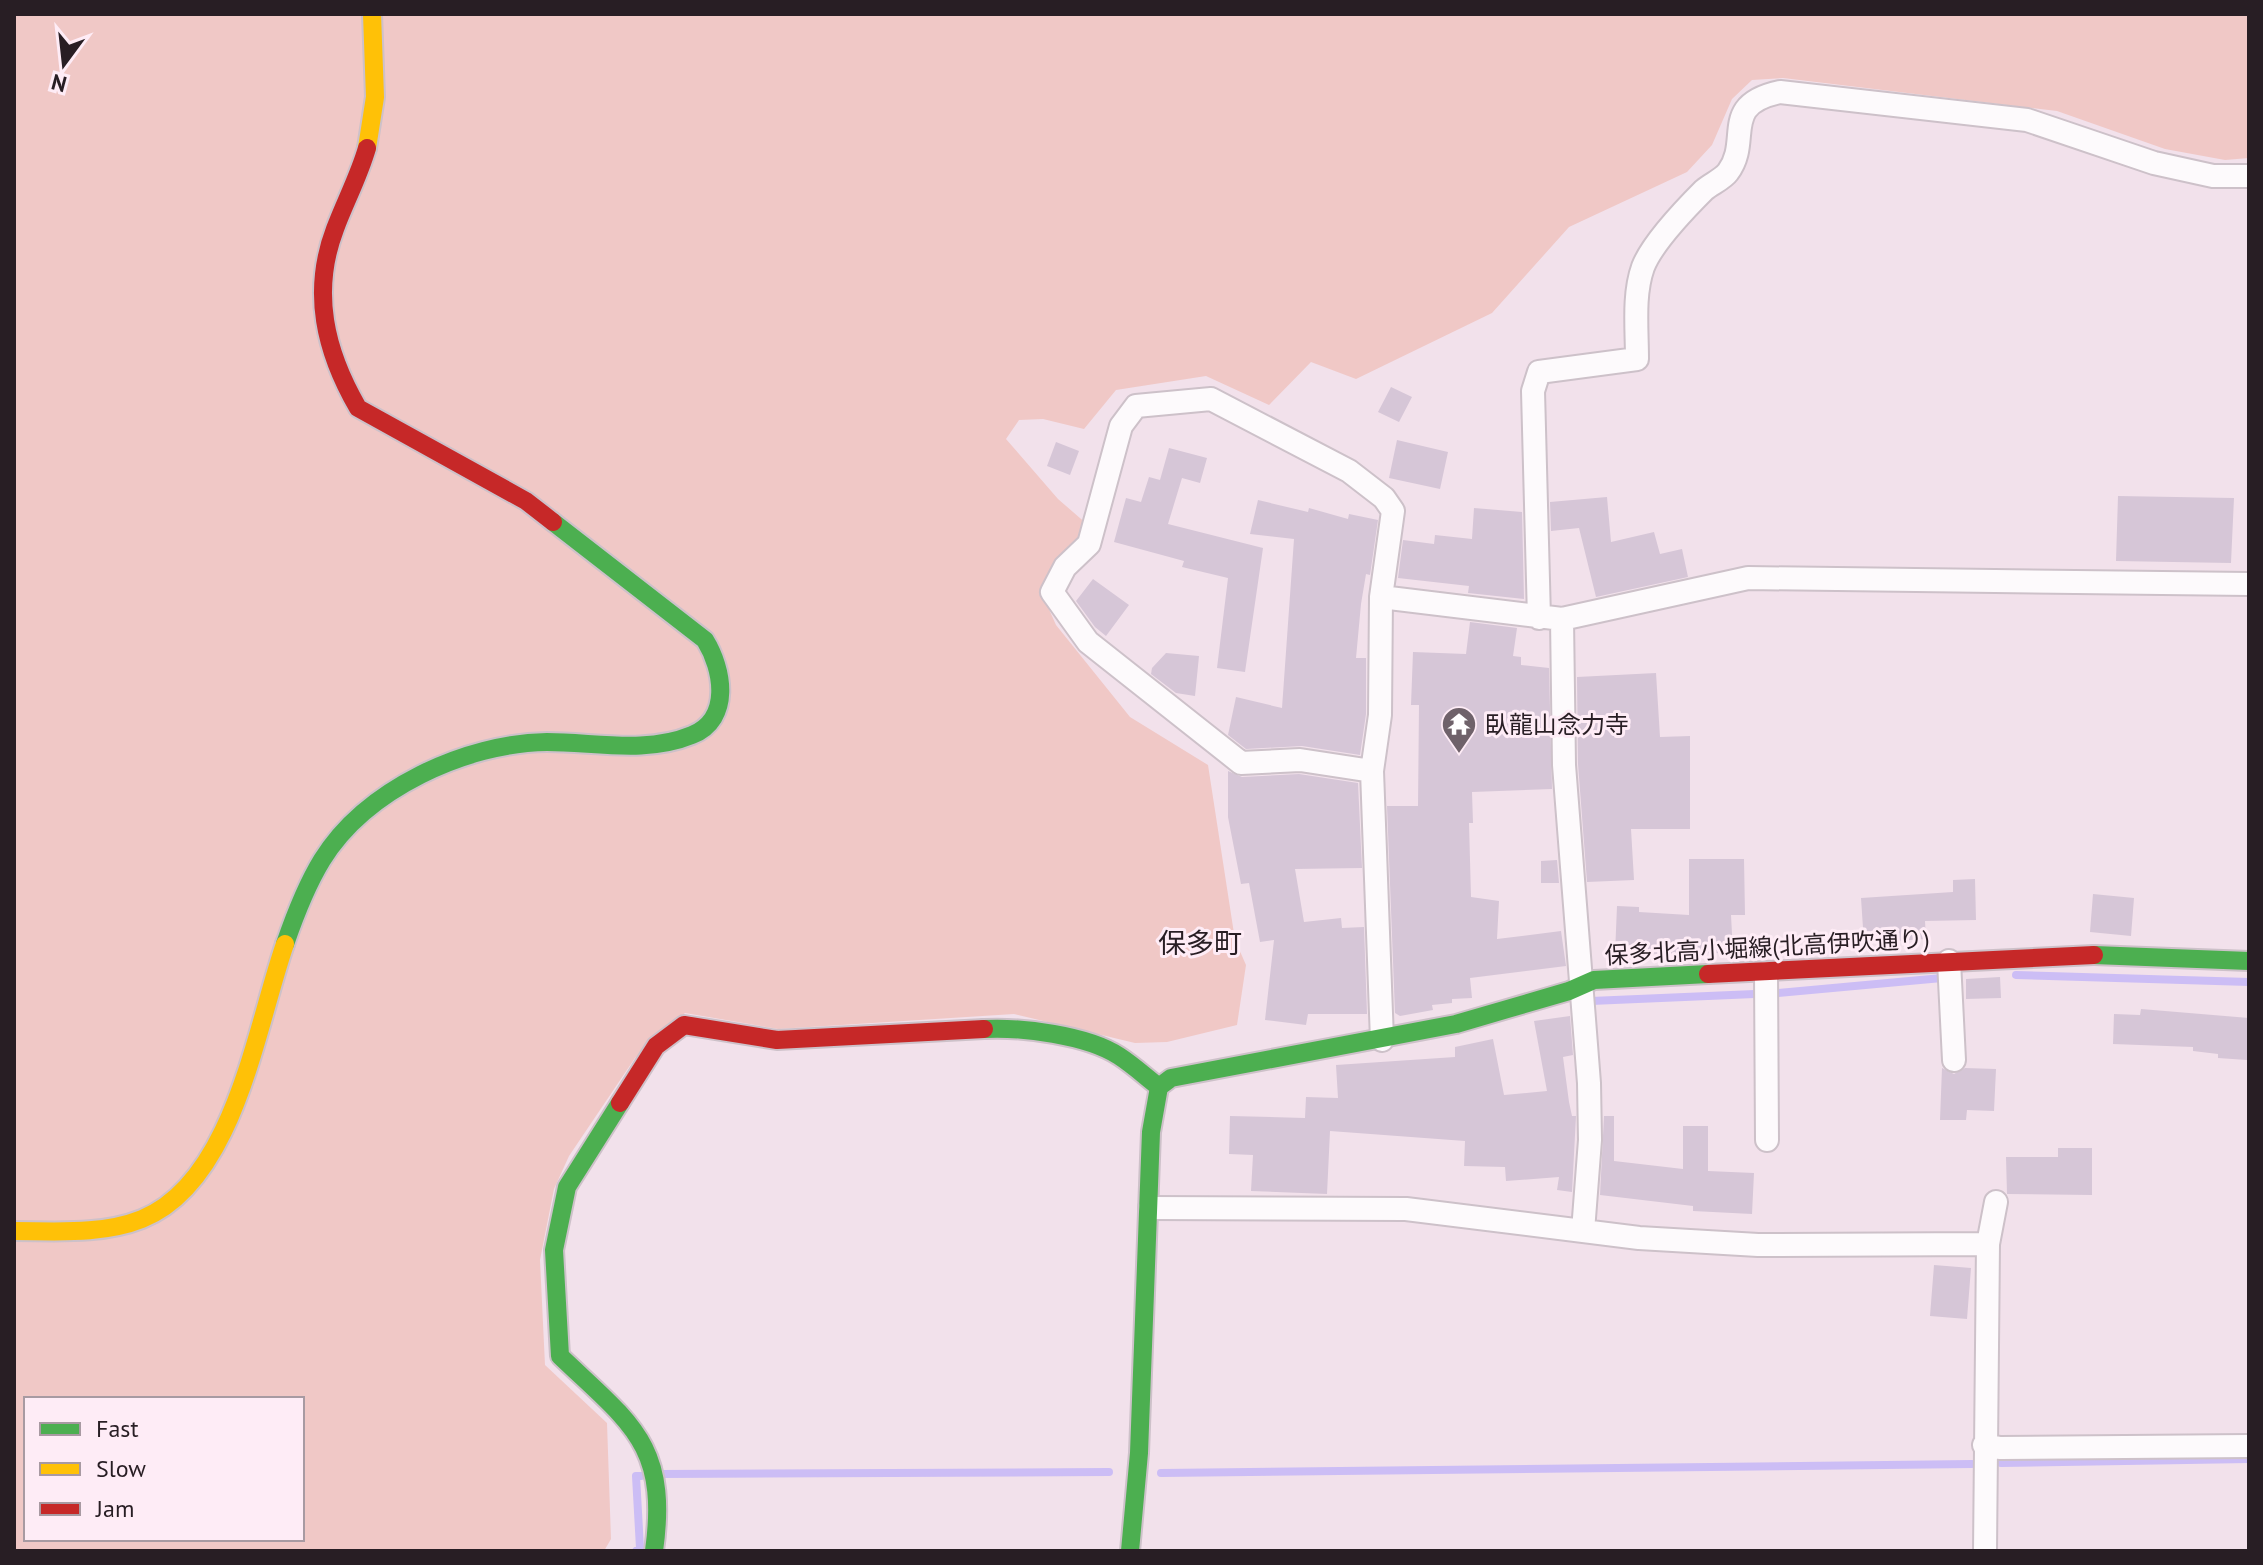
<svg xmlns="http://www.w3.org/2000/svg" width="2263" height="1565" viewBox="0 0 2263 1565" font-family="'PT Sans','Noto Sans JP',sans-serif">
  <rect width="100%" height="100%" fill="#f2e1eb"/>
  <path fill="#f0c8c6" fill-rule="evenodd" d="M 14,14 L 2249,14 L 2249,158 L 2225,160 L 2165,149 L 2057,111 L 1783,78 L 1752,80 L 1732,99 L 1712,145 L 1687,172 L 1569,227 L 1492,313 L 1356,379 L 1311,362 L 1269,405 L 1206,376 L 1116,390 L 1084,429 L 1043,419 L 1019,420 L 1006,439 L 1058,499 L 1088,525 L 1040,589 L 1056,625 L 1130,717 L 1208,765 L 1235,940 L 1246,965 L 1237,1025 L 1167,1042 L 1135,1043 L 1014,1014 L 778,1029 L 685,1013 L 635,1058 L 569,1156 L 554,1189 L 540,1260 L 545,1365 L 607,1423 L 611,1539 L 604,1551 L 14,1551 ZM 26,1399 L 302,1399 L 302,1539 L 26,1539 Z"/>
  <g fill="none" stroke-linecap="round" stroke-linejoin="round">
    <path stroke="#ccbdf5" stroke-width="8" d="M 2016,975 L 2249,982
      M 1591,1001 L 1778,993 L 1942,978
      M 2001,1463 L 2249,1459
      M 1161,1473 L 1972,1464
      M 661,1474 L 1109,1472
      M 636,1551 L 640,1548 L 636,1476 L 641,1476"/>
  </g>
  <path fill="#d6c6d7" d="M 1391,387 L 1412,397 L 1399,422 L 1378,412 Z
    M 1397,440 L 1448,452 L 1440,489 L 1389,478 Z
    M 1056,442 L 1079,451 L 1070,475 L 1047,466 Z
    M 1169,448 L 1207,458 L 1200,483 L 1182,478 L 1168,524 L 1263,548 L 1245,672 L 1217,668 L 1228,578 L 1182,567 L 1184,561 L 1114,542 L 1126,498 L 1141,502 L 1149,477 L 1160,480 Z
    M 2118,496 L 2234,498 L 2231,563 L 2116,561 Z
    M 1607,497 L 1611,542 L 1654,532 L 1660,554 L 1682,549 L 1688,577 L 1596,597 L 1579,528 L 1551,531 L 1550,502 Z
    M 1258,500 L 1308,512 L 1309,508 L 1348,519 L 1349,514 L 1378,520 L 1370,575 L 1366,574 L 1361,604 L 1356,658 L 1366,658 L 1366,714 L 1360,755 L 1302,746 L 1246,749 L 1228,735 L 1236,697 L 1282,708 L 1294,539 L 1250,534 Z
    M 1474,508 L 1522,512 L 1524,599 L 1468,593 L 1469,586 L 1398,578 L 1403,540 L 1434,544 L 1435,535 L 1472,539 Z
    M 1093,579 L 1129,605 L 1106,636 L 1095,627 L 1076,601 Z
    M 1470,622 L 1517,628 L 1513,656 L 1521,657 L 1521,665 L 1549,668 L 1552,789 L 1472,792 L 1473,823 L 1469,823 L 1471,897 L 1499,901 L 1497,939 L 1561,931 L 1566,966 L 1470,978 L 1472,998 L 1452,999 L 1452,1003 L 1432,1005 L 1433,1010 L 1400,1016 L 1395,1013 L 1387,806 L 1418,806 L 1419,705 L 1411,705 L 1413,652 L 1466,654 Z
    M 1166,653 L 1199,656 L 1195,696 L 1176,693 L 1151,674 L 1152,668 Z
    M 1656,673 L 1660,737 L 1690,736 L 1690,829 L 1631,829 L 1634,880 L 1587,882 L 1578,764 L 1577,677 Z
    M 1228,771 L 1242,777 L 1299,774 L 1358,783 L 1362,868 L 1295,869 L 1304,922 L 1341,918 L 1342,928 L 1364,927 L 1367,1014 L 1308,1014 L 1306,1025 L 1265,1020 L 1274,940 L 1260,942 L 1249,883 L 1241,884 L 1228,817 Z
    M 1689,859 L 1744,859 L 1745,915 L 1731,915 L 1733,953 L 1615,954 L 1617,906 L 1639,907 L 1639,912 L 1689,915 Z
    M 1557,860 L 1559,883 L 1541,883 L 1541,861 Z
    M 1975,879 L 1976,920 L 1925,921 L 1926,939 L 1864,943 L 1861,898 L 1953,892 L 1953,880 Z
    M 2093,894 L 2134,898 L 2131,936 L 2090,932 Z
    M 2000,977 L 2001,998 L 1966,999 L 1966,979 Z
    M 2141,1009 L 2249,1018 L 2247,1060 L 2218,1058 L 2218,1054 L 2193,1051 L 2193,1047 L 2113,1044 L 2114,1014 L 2140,1015 Z
    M 1570,1016 L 1573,1055 L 1563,1057 L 1569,1102 L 1572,1116 L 1576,1116 L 1572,1192 L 1557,1190 L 1559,1177 L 1506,1181 L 1505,1167 L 1464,1166 L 1465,1141 L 1330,1131 L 1327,1194 L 1251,1191 L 1253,1155 L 1229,1154 L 1230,1116 L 1305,1118 L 1306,1097 L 1338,1098 L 1336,1065 L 1455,1057 L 1455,1047 L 1493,1039 L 1504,1095 L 1547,1091 L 1534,1021 Z
    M 1942,1068 L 1954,1074 L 1965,1068 L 1996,1069 L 1994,1111 L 1967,1110 L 1966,1120 L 1940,1120 Z
    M 1604,1116 L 1614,1116 L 1614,1161 L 1683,1169 L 1683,1126 L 1708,1126 L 1708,1171 L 1754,1173 L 1752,1214 L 1693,1211 L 1693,1206 L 1600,1195 Z
    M 2058,1148 L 2092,1148 L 2092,1195 L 2007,1194 L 2006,1157 L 2058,1157 Z
    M 1934,1265 L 1971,1268 L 1967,1319 L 1930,1316 Z"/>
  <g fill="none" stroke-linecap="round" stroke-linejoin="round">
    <g stroke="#cdc1c9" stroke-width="26">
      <path id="street" d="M 1539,618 L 1533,391 L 1539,372 L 1637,359 C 1637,329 1633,295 1643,267 C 1652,244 1686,208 1704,190 C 1711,184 1723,179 1728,172 C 1752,140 1719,105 1780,92 L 2027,120 L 2154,163 L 2213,176 L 2249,176
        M 1562,619 L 1564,765 L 1589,1083 L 1590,1140 L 1583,1231
        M 1372,771 L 1300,760 L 1241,763 L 1088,642 L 1052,592 L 1065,567 L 1089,544 L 1121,426 L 1136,406 L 1211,399 L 1349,471 L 1384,498 L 1393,511 L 1381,597
        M 1949,961 L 1954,1060
        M 1766,973 L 1767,1140
        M 1382,1040 L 1372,771 L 1380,715 L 1381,597 L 1562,619 L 1748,578 L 2249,584
        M 1150,1208 L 1406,1209 L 1639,1238 L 1758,1245 L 1988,1244 L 1985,1551
        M 1988,1244 L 1996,1202
        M 1984,1445 L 2000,1448 L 2249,1446"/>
    </g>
    <g stroke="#cdc1c9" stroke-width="22">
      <path id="fast" d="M 285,944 C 295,915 306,886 322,860 C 366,789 466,743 547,742 C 595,742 646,754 692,735 C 732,719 723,669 705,640 L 553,522
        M 2094,955 L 2249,961
        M 984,1029 C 1021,1027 1087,1035 1119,1056 C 1133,1065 1146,1077 1159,1087
        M 1159,1087 L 1171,1078 L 1456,1024 L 1569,991 L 1594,980 L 1708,974
        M 620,1103 L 567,1187 L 554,1250 L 560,1356 C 630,1423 669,1444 654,1551
        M 1130,1551 L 1139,1453 L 1151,1132 L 1159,1087"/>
    </g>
    <g stroke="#cdc1c9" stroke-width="22">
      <path id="slow" d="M 367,148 L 375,97 L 372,14
        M 14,1231 C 56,1231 102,1235 142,1219 C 234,1182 256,1027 285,944"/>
    </g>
    <g stroke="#cdc1c9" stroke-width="22">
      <path id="jam" d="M 367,148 C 359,176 345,202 335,229 C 311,292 325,351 358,408 L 526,501 L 553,522
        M 1708,974 L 2094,955
        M 620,1103 L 656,1046 L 684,1025 L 777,1040 L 984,1029"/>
    </g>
    <use href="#street" stroke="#fdfafc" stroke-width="22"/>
    <use href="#fast" stroke="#4caf50" stroke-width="18"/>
    <use href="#slow" stroke="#ffc107" stroke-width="18"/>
    <use href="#jam" stroke="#c62828" stroke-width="18"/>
  </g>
  <defs>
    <g id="temple-pin" transform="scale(1.8)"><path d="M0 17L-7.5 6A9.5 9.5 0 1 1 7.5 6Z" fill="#6f626a" stroke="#feecf6"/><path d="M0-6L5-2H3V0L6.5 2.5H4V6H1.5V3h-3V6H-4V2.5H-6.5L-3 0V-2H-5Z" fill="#fff"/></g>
  </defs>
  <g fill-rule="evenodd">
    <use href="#temple-pin" x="1459" y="724"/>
  </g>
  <g text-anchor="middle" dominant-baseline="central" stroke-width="6" stroke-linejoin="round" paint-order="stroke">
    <g font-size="24" fill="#281e24" stroke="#feecf6" text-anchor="start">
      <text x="1485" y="724">臥龍山念力寺</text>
    </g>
    <g font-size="24" fill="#281e24" stroke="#feecf6">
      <text transform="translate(1767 947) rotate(-3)">保多北高小堀線(北高伊吹通り)</text>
    </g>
    <g font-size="28" fill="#281e24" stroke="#feecf6">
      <text x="1200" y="942">保多町</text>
    </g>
  </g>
  <rect width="2263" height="1565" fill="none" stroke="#281e24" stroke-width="32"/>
  <rect x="24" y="1397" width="280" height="144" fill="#feecf6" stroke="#a89aa2" stroke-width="2"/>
  <rect x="40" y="1423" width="40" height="12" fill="#4caf50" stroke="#a89aa2" stroke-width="2"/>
  <text x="96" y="1437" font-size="24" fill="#281e24">Fast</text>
  <rect x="40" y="1463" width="40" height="12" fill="#ffc107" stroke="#a89aa2" stroke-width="2"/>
  <text x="96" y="1477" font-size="24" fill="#281e24">Slow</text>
  <rect x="40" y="1503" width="40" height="12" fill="#c62828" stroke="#a89aa2" stroke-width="2"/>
  <text x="96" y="1517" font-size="24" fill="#281e24">Jam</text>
  <g transform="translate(64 64) rotate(195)" stroke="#feecf6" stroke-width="6" paint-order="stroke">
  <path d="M0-6L14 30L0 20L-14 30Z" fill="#281e24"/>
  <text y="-12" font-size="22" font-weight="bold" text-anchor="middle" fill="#281e24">N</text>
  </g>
</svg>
